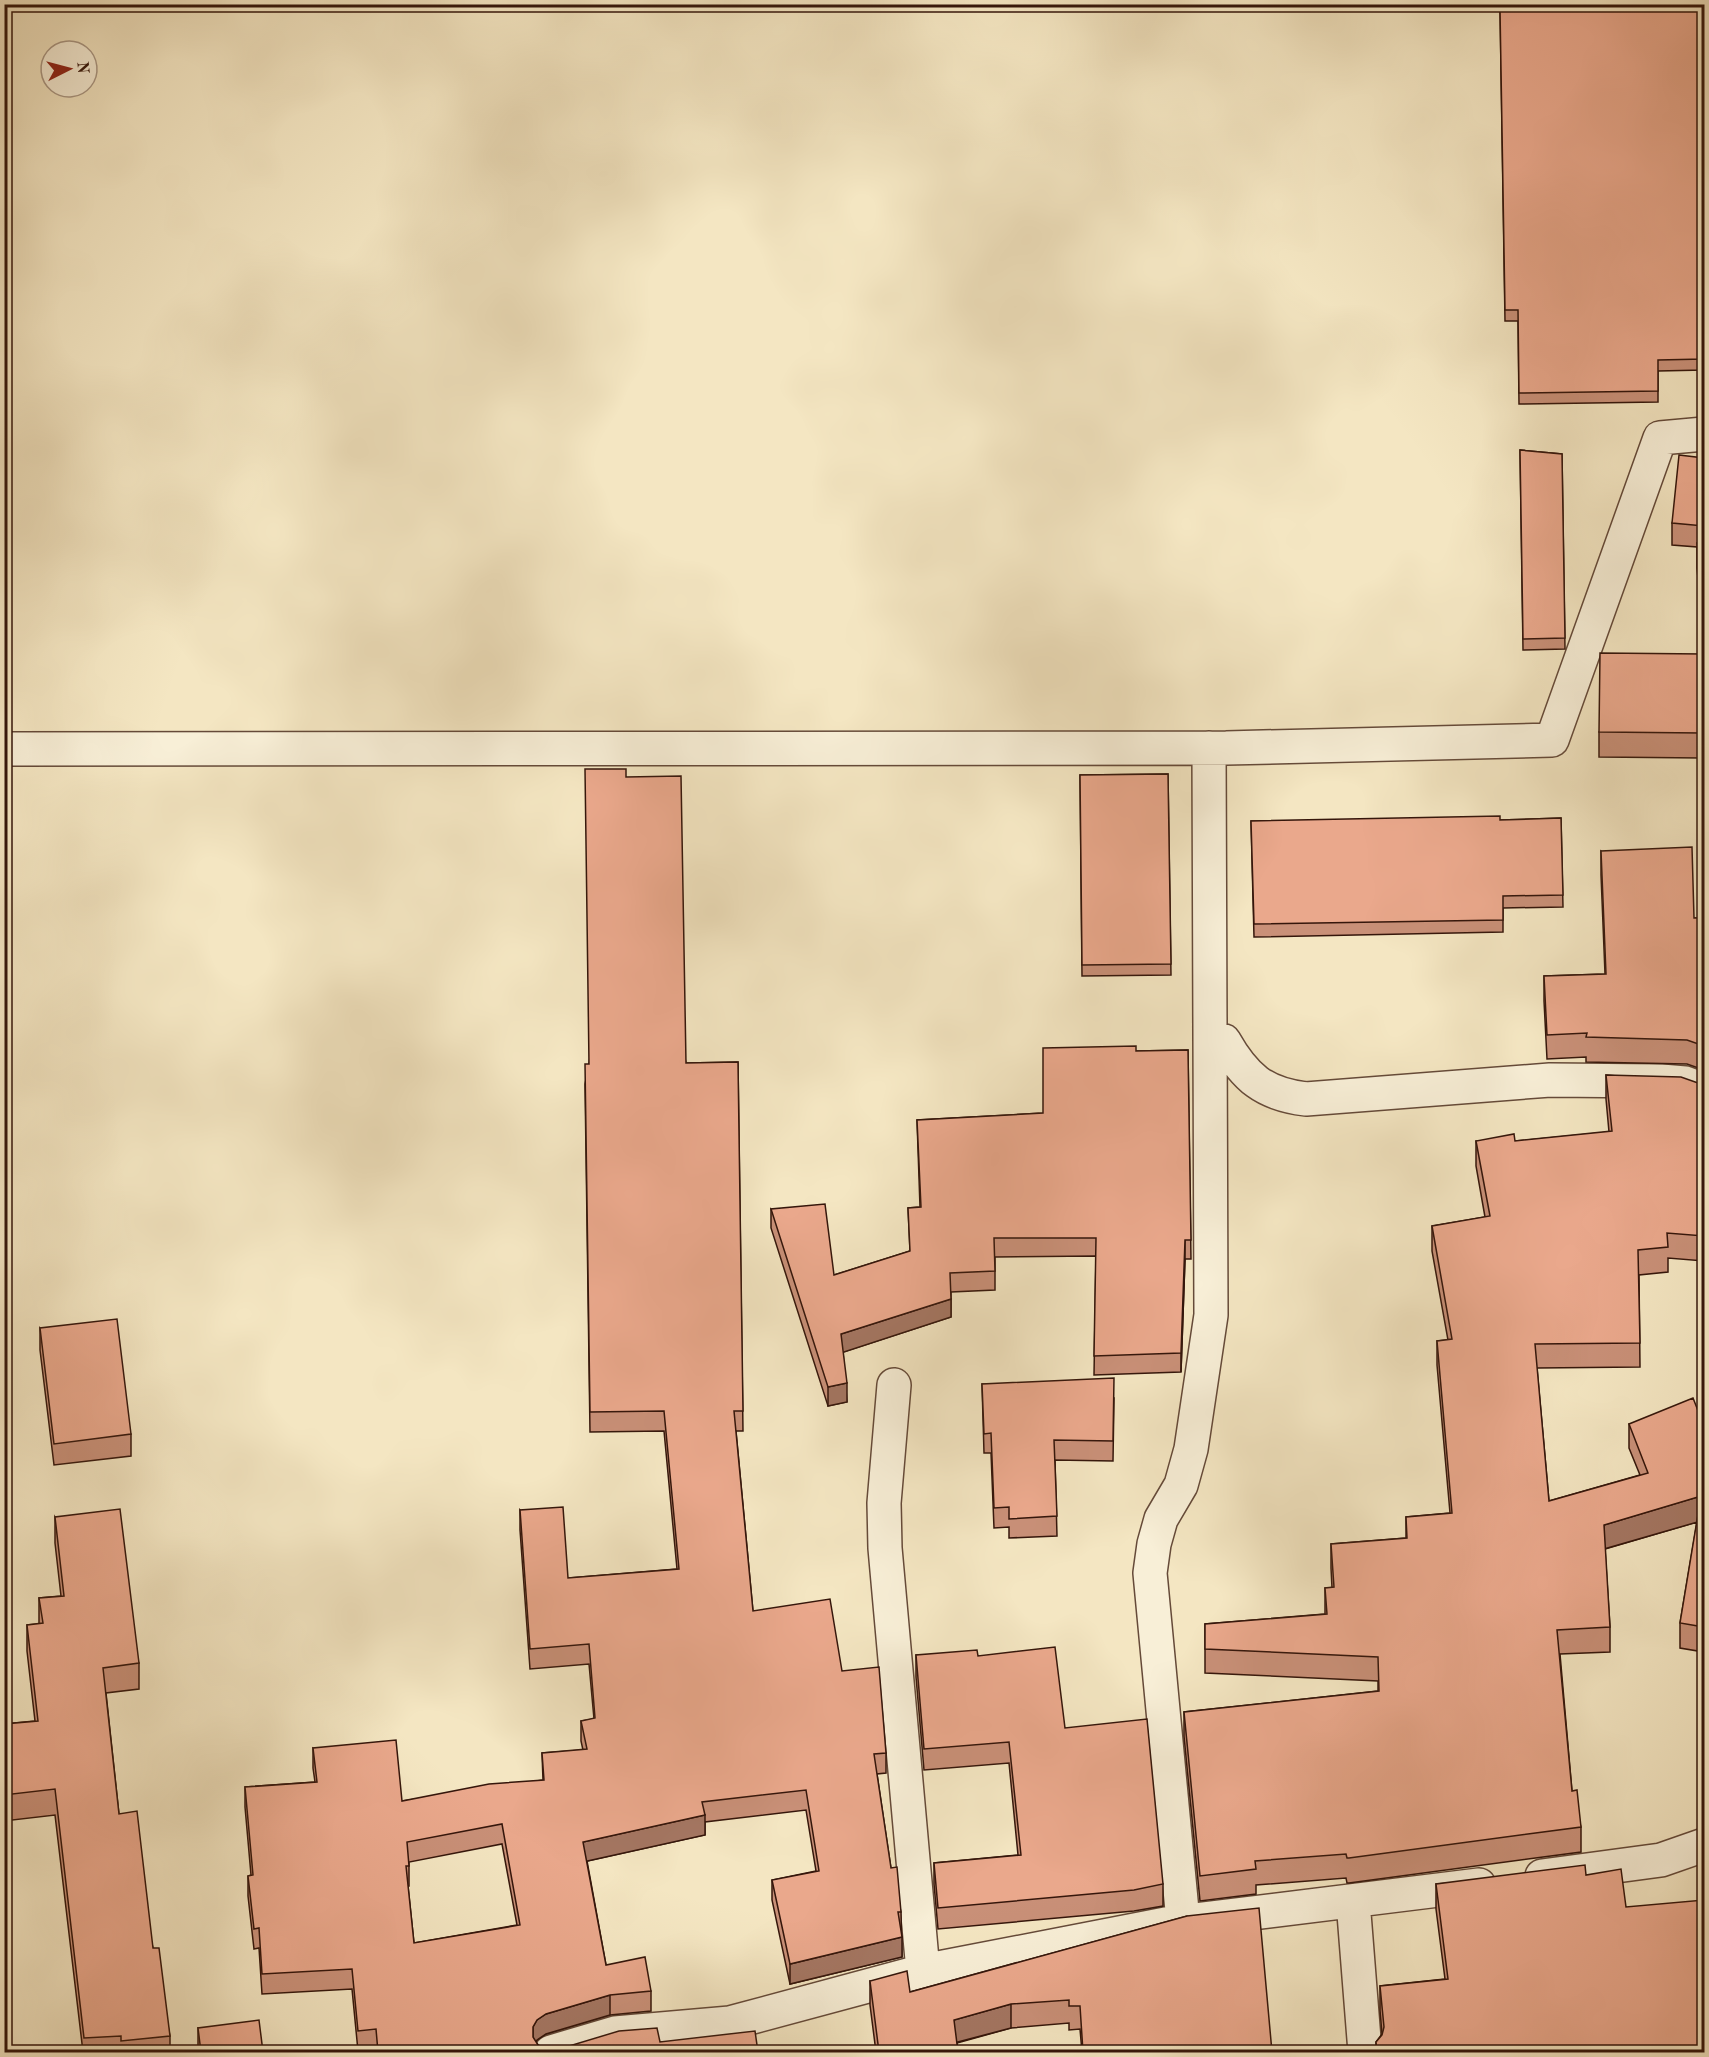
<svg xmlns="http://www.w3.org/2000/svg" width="1709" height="2057" viewBox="0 0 1709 2057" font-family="'Old Standard TT',serif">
  <rect width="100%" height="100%" fill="#f4e6c2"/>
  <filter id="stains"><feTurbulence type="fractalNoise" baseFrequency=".00333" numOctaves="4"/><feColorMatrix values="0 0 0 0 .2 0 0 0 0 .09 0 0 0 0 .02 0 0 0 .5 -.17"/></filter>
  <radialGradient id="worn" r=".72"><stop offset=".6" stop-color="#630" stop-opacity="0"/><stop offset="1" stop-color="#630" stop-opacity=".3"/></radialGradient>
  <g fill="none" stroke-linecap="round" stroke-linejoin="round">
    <g stroke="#654a39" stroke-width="36">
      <path id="minor" d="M 4,749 L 1226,748 L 1552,740 L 1660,438 L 1704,434
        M 1210,1041 L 1224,1041 C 1245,1078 1264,1094 1306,1099 L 1550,1080 L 1661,1081 L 1685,1083 L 1704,1090
        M 894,1385 L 884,1503 L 885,1548 L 923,1971
        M 1542,1876 L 1661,1860 L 1704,1845
        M 1353,1901 L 1365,2052
        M 1183,1921 L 1150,1573 L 1154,1544 L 1161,1519 L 1181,1485 L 1191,1449 L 1211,1315 L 1209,748
        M 551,2052 L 615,2033 L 730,2023 L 923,1971 L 1171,1923 L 1479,1885"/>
    </g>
    <use href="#minor" stroke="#f8efd7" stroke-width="33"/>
  </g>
  <path fill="#c99078" stroke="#35160b" stroke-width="1.5" fill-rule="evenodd" d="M 1704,4 L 1704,370 L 1658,371 L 1658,402 L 1519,404 L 1518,321 L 1505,321 L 1500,9 Z
    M 1520,450 L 1562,454 L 1565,649 L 1523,650 Z
    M 1704,458 L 1704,642 L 1697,568 L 1697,547 L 1672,545 L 1672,523 Z
    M 1704,654 L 1704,770 L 1702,758 L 1599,757 L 1599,732 Z
    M 1168,774 L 1171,975 L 1082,976 L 1080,775 Z
    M 626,777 L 686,1063 L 738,1062 L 743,1431 L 736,1431 L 753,1611 L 842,1671 L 886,1753 L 886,1773 L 877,1774 L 891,1868 L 901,1912 L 902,1957 L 790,1984 L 772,1900 L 772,1880 L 816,1871 L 806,1810 L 705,1822 L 705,1835 L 587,1861 L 606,1965 L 651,1991 L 651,2011 L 610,2015 L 546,2034 L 537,2040 L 536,2042 L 538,2045 L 547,2050 L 660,2042 L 758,2052 L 376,2052 L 376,2049 L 358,2051 L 352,1989 L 262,1994 L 259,1948 L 254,1949 L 248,1896 L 248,1876 L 251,1875 L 245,1807 L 245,1787 L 315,1782 L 313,1768 L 313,1748 L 402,1801 L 543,1780 L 542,1753 L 583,1750 L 581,1741 L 581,1721 L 594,1719 L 589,1664 L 530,1669 L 520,1530 L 520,1510 L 568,1578 L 677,1569 L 664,1431 L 590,1432 L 585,1084 L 589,1064 ZM 502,1844 L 517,1925 L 414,1943 L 408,1886 L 409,1886 L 409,1862 Z
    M 1561,818 L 1563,907 L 1503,908 L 1503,932 L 1254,937 L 1251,821 L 1500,820 Z
    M 1601,851 L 1694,918 L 1704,918 L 1704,1070 L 1687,1064 L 1586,1062 L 1586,1057 L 1547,1059 L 1544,1001 L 1544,976 L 1605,974 L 1601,875 Z
    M 1188,1050 L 1191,1259 L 1185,1259 L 1181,1372 L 1094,1375 L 1096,1256 L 995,1257 L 995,1290 L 951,1292 L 951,1317 L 843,1352 L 847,1402 L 828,1406 L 771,1228 L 771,1209 L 834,1275 L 910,1251 L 908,1208 L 920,1207 L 917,1120 L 1043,1113 L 1136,1051 Z
    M 1606,1075 L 1704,1084 L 1704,1261 L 1668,1258 L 1668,1272 L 1639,1275 L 1640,1367 L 1537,1368 L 1549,1501 L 1640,1475 L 1629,1448 L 1629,1424 L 1704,1426 L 1704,1652 L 1680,1648 L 1680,1623 L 1697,1522 L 1605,1549 L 1610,1627 L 1610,1652 L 1560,1654 L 1572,1791 L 1581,1827 L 1581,1852 L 1349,1883 L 1347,1883 L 1346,1878 L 1256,1885 L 1256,1894 L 1200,1901 L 1184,1736 L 1184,1712 L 1378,1691 L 1378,1681 L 1205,1673 L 1205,1624 L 1325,1614 L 1325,1588 L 1332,1588 L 1331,1568 L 1331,1544 L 1406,1538 L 1406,1517 L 1450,1513 L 1437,1365 L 1437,1341 L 1448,1340 L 1432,1251 L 1432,1226 L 1485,1217 L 1476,1166 L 1476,1141 L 1515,1141 L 1609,1132 L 1606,1099 Z
    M 4,1317 L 9,1349 L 9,1371 L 4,1371 Z
    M 40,1328 L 131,1434 L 131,1456 L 54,1465 L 40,1350 Z
    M 982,1384 L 1114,1398 L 1113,1461 L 1055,1460 L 1057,1536 L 1009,1538 L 1009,1527 L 994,1528 L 991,1453 L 984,1453 Z
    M 55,1517 L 139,1663 L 139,1689 L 106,1693 L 119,1814 L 153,1948 L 170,2036 L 170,2052 L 83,2052 L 55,1815 L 4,1821 L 4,1724 L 35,1721 L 27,1651 L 27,1625 L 39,1624 L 39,1598 L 61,1596 L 55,1543 Z
    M 916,1655 L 978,1656 L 1065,1728 L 1163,1884 L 1163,1906 L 1134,1911 L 938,1929 L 934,1884 L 934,1863 L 1018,1855 L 1009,1763 L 924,1770 L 916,1677 Z
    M 1586,1875 L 1626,1907 L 1704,2052 L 1376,2052 L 1376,2042 L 1382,2034 L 1380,2010 L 1380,1986 L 1445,1979 L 1436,1909 L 1436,1884 Z
    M 1187,1916 L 1272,2052 L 1082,2052 L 1080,2029 L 1069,2030 L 1069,2023 L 1011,2028 L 957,2043 L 958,2052 L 876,2052 L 870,2005 L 870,1981 L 910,1992 Z
    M 198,2028 L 263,2052 L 198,2052 Z"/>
  <path fill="#a47662" stroke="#35160b" stroke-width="1.5" d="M 1185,1240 L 1185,1259 L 1181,1372 L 1181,1353 Z
    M 951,1299 L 951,1317 L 841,1353 L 841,1334 Z
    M 847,1383 L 847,1402 L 828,1406 L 828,1387 Z
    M 1701,1496 L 1701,1521 L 1604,1549 L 1604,1525 Z
    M 705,1815 L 705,1835 L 583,1862 L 583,1842 Z
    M 902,1937 L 902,1957 L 790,1984 L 790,1964 Z
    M 610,1995 L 610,2015 L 546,2034 L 537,2040 L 533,2047 L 533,2027 L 537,2020 L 546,2014 Z
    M 1011,2004 L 1011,2028 L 954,2043 L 954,2020 Z"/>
  <path fill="#eaa88c" stroke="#35160b" stroke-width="1.5" fill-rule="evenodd" d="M 1556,4 L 1704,4 L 1704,359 L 1658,360 L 1658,391 L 1519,393 L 1518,310 L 1505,310 L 1500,9 L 1556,8 Z
    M 1520,450 L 1562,454 L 1565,638 L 1523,639 Z
    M 1679,455 L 1704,458 L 1704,526 L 1672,523 Z
    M 1697,543 L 1704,543 L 1704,618 Z
    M 1600,653 L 1704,654 L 1704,745 L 1702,733 L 1599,732 Z
    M 585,769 L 626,769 L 626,777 L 681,776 L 686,1063 L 738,1062 L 743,1411 L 734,1411 L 753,1611 L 830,1599 L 842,1671 L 879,1667 L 886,1753 L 874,1754 L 891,1868 L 897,1867 L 901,1912 L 898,1912 L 902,1937 L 790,1964 L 772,1880 L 819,1871 L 806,1790 L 702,1802 L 705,1815 L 583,1842 L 606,1965 L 645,1957 L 651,1991 L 610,1995 L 546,2014 L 537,2020 L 533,2027 L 533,2037 L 538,2045 L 547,2050 L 556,2050 L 619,2031 L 657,2028 L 660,2042 L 755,2031 L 758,2052 L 378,2052 L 376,2029 L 358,2031 L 352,1969 L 262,1974 L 259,1928 L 254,1929 L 248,1876 L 253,1875 L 245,1787 L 317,1782 L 313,1748 L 396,1740 L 402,1801 L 489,1784 L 544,1780 L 542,1753 L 587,1749 L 581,1721 L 595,1718 L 589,1644 L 530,1649 L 520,1510 L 563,1507 L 568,1578 L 679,1569 L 664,1411 L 590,1412 L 585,1064 L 589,1064 ZM 502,1824 L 520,1925 L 414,1943 L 406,1866 L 409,1866 L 407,1842 Z
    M 1168,774 L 1171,964 L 1082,965 L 1080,775 Z
    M 1500,816 L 1500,820 L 1561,818 L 1563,895 L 1503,896 L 1503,920 L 1254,924 L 1251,821 Z
    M 1692,847 L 1694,918 L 1704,918 L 1704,1046 L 1687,1040 L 1586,1037 L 1587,1033 L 1547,1035 L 1544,976 L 1606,974 L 1601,851 Z
    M 1136,1046 L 1136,1051 L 1188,1050 L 1191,1240 L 1185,1240 L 1181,1353 L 1094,1356 L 1096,1238 L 994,1238 L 995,1271 L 950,1273 L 951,1299 L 841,1334 L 847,1383 L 828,1387 L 771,1209 L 825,1204 L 834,1275 L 910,1251 L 908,1208 L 921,1207 L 917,1120 L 1043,1113 L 1043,1048 Z
    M 1606,1075 L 1681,1077 L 1698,1083 L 1704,1084 L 1704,1236 L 1667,1233 L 1668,1247 L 1638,1250 L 1640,1343 L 1535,1344 L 1549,1501 L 1648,1473 L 1629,1424 L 1693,1398 L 1704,1426 L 1704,1627 L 1680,1623 L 1701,1496 L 1604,1525 L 1610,1627 L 1557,1630 L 1572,1791 L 1577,1790 L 1581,1827 L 1349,1858 L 1347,1858 L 1346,1854 L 1255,1861 L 1256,1869 L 1200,1876 L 1184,1712 L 1379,1691 L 1378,1657 L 1205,1649 L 1205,1624 L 1327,1614 L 1325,1588 L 1334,1587 L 1331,1544 L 1407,1538 L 1406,1517 L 1452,1513 L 1437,1341 L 1452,1339 L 1432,1226 L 1490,1216 L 1476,1141 L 1514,1134 L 1515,1141 L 1612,1131 Z
    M 4,1317 L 9,1349 L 4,1349 Z
    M 117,1319 L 131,1434 L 54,1444 L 40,1328 Z
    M 1114,1378 L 1113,1441 L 1054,1440 L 1057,1516 L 1009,1519 L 1009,1507 L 994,1508 L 991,1433 L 984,1434 L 982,1384 Z
    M 120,1509 L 139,1663 L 103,1668 L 119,1814 L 137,1811 L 153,1948 L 159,1948 L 170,2036 L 121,2041 L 121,2036 L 84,2038 L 55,1789 L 4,1795 L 4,1724 L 38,1721 L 27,1625 L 43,1623 L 39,1598 L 64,1596 L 55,1517 Z
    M 1055,1647 L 1065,1728 L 1147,1719 L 1163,1884 L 1134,1890 L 938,1908 L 934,1863 L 1021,1855 L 1009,1742 L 924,1749 L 916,1655 L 977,1650 L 978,1656 Z
    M 1585,1865 L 1586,1875 L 1621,1869 L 1626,1907 L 1704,1900 L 1704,2052 L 1377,2052 L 1376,2042 L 1382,2035 L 1384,2027 L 1380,1986 L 1448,1979 L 1436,1884 Z
    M 1259,1908 L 1272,2052 L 1083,2052 L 1080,2006 L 1069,2006 L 1069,2000 L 1011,2004 L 954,2020 L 958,2052 L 879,2052 L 870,1981 L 907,1971 L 910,1992 L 1187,1916 Z
    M 259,2020 L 263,2052 L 201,2052 L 198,2028 Z"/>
  <rect width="1709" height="2057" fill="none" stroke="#f4e6c2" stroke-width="24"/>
  <rect x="6" y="6" width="1697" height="2045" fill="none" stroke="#35160b" stroke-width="3"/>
  <rect x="12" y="12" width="1685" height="2033" fill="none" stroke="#35160b" stroke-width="1.5"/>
  <g transform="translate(69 69) rotate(84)"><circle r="28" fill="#f8efd7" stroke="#aa9885" stroke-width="1.5"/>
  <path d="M0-4.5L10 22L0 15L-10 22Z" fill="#8f2418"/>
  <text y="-9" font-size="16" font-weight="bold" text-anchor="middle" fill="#35160b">N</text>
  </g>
  <rect width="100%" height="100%" filter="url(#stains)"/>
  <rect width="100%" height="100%" fill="url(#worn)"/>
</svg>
